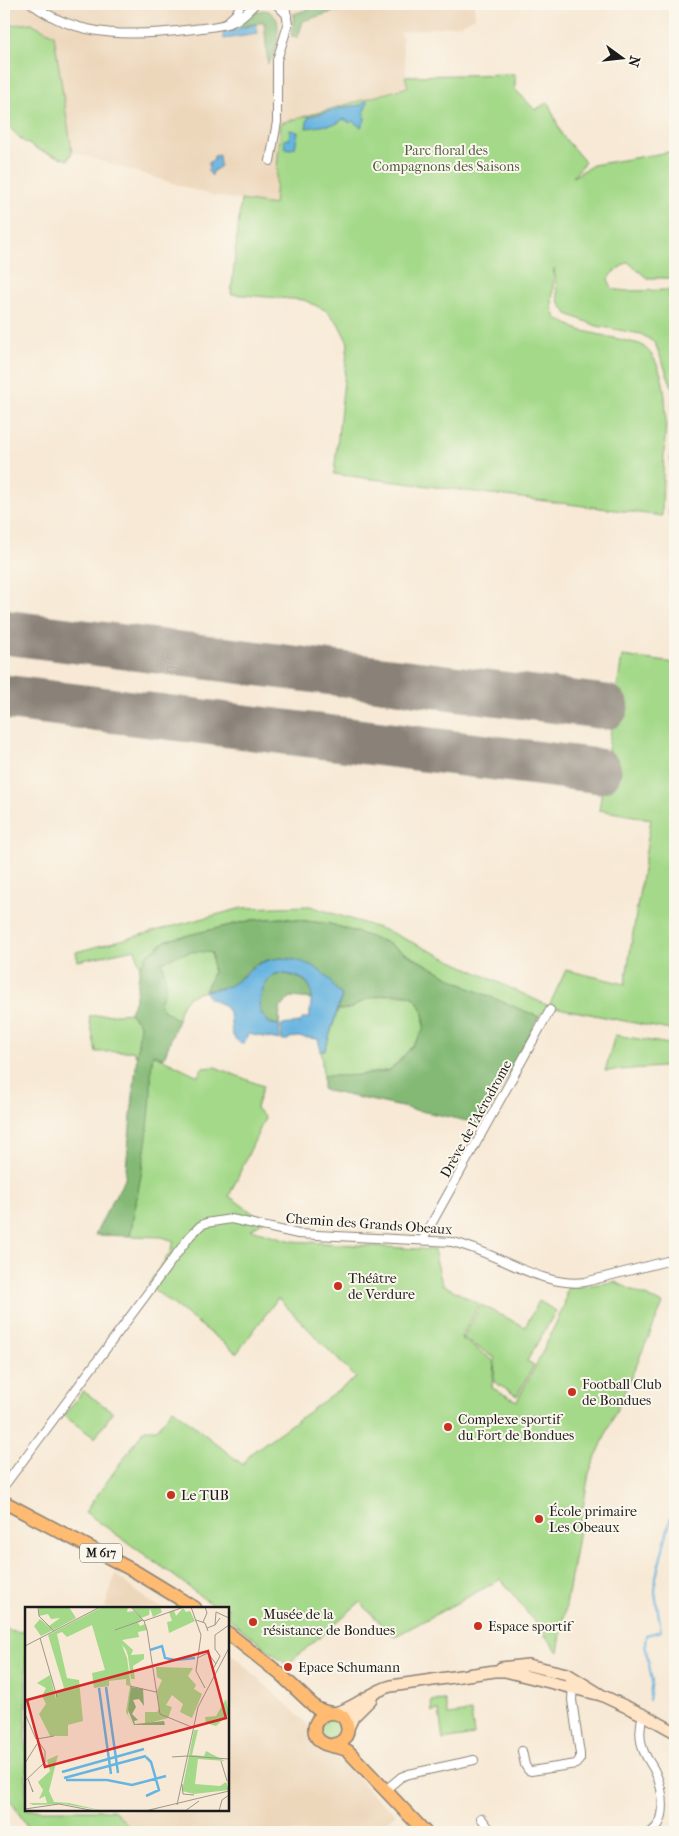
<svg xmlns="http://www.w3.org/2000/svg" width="679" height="1836" viewBox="0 0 679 1836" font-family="'IM FELL French Canon',serif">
  <rect width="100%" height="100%" fill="#fbf7ec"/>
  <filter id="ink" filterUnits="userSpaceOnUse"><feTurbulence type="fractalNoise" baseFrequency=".02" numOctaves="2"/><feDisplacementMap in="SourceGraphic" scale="10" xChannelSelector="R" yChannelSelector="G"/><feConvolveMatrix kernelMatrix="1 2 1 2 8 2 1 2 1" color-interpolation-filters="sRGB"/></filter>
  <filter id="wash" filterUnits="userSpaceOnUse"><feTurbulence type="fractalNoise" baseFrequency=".0096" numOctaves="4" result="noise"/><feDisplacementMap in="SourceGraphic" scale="20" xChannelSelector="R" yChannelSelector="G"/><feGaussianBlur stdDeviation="1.12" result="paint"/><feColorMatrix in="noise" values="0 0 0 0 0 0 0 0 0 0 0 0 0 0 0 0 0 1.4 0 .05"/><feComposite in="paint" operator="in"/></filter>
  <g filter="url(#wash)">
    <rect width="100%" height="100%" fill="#f7e9d5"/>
    <path fill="#edd7bb" d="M 4,4 L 241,4 L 255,7 L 270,8 L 281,13 L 316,4 L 474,4 L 475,17 L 459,25 L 401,32 L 408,87 L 320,111 L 278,171 L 274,205 L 214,196 L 72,152 L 54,35 L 31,23 L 4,26 Z
      M 115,1574 L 151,1603 L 161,1608 L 105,1608 Z
      M 228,1651 L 303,1720 L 376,1798 L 396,1814 L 375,1832 L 134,1832 L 114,1810 L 228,1810 Z"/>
    <path fill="#a4d989" stroke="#607a52" d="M 31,23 L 54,35 L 72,152 L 68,160 L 39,150 L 23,141 L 4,122 L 4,26 Z
      M 515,74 L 515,89 L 535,110 L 548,102 L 562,135 L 585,162 L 573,177 L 593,165 L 675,151 L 675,278 L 647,278 L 628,262 L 612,273 L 608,279 L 612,289 L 625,291 L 668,290 L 675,315 L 675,520 L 669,516 L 673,389 L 655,343 L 641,334 L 597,326 L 567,314 L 558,300 L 554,268 L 552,307 L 556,318 L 579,330 L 640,344 C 672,364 666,423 664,455 C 663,476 662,496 662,516 L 334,474 L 348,343 L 338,323 L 325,310 L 304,300 L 231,294 L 241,200 L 274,205 L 281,123 L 408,87 L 405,76 Z
      M 622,656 L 675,663 L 675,1031 L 549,1006 L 539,1017 L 469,988 L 383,941 L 331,924 L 282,918 L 252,920 L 167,940 L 147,955 L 140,966 L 135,949 L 78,961 L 76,952 L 242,908 L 310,906 L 388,931 L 549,1006 L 566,970 L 625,984 L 651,819 L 599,810 Z
      M 200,950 L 212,953 L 213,973 L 205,991 C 188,995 180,1001 178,1020 L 162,1009 L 160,1001 C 169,988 165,977 162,962 L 176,955 Z
      M 387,995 L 409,995 L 416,999 L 423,1011 L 424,1029 L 420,1038 L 390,1070 L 352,1076 L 323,1076 L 321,1051 L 325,1050 L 338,1010 L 350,1009 L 367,999 Z
      M 130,1013 L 140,1024 L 137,1058 L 134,1051 L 96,1052 L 89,1016 Z
      M 615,1035 L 675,1045 L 675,1066 L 605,1071 Z
      M 153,1054 L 198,1076 L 202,1068 L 215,1067 L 263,1086 L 256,1108 L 265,1118 L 229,1196 L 264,1221 L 251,1229 L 292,1241 L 434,1250 L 442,1284 L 479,1304 L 461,1338 L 494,1361 L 492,1388 L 517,1401 L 536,1365 L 564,1306 L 567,1288 L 615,1282 L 663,1304 L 589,1473 L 558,1652 L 501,1579 L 394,1637 L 360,1602 L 287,1665 L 228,1618 L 228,1608 L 216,1608 L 169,1572 L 85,1512 L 145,1429 L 157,1429 L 173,1409 L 243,1465 L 251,1453 L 356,1378 L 278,1298 L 237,1353 L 148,1285 L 170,1253 L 174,1241 L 162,1237 L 130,1236 L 136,1203 Z
      M 539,1301 L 556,1311 L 527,1361 L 534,1365 L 517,1396 L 494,1382 L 495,1358 L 463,1338 L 481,1305 L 525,1327 Z
      M 83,1391 L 113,1412 L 95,1438 L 64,1416 Z
      M 25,1626 L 26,1626 L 26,1810 L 114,1810 L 134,1832 L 31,1832 L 4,1791 L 4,1629 L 21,1632 Z
      M 445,1700 L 448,1715 L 471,1712 L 474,1735 L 443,1740 L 439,1711 L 432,1712 L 431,1701 Z
      M321 1729a10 10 0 1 1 20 0a10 10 0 1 1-20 0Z"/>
    <path fill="#83b975" stroke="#506a48" d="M 325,4 L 358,4 L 303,21 L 298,37 L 291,36 L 294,14 Z
      M 263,10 L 269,11 C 272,14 275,16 277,20 C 280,32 276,55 268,64 L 264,22 L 239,27 L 238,24 L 254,13 Z
      M 282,918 L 331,924 L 383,941 L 469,988 L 539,1017 L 481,1124 L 323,1090 L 323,1076 C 336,1076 381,1076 391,1069 C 397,1065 402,1058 407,1052 C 420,1037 431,1026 419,1005 C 417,1000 413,996 408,995 C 396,992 377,995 366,1000 C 354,1005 353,1009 338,1010 L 342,995 L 336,991 L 327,977 L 310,966 L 296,960 L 280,958 L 268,960 L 254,965 L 231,986 L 205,991 L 213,973 L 212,953 C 194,949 178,954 162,962 C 165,977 169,988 160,1001 L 162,1009 L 178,1020 L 164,1058 L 153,1054 C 150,1072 152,1090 150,1108 C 147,1151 137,1194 130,1236 L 95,1235 L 108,1209 L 125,1179 L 140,1024 L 130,1013 L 136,996 L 140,966 L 147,955 L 167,940 L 252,920 Z
      M 279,973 C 296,976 314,980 312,999 L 291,997 L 280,1008 L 279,1025 C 249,1022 259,978 279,973 Z"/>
    <path fill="#66b4e0" stroke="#41687e" d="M 256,24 L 258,34 L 224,39 L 223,33 Z
      M 367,100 L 368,102 L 364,111 L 365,120 L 361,127 L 352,121 L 350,123 L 344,119 L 336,124 L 306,128 L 308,117 L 345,107 L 361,105 Z
      M 290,130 L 298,132 L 295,148 L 290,149 L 285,148 L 284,139 L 289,140 Z
      M 219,155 L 220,167 L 213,171 L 212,176 L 207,170 L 209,168 L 209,162 L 214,160 L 214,156 Z
      M 280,958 C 297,959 315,964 327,977 C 334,984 333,989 342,995 L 325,1050 L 321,1051 L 318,1039 L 298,1037 L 289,1038 L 288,1040 L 282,1040 L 281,1025 L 300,1023 L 303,1018 L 310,1018 C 309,999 320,984 295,976 C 288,974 282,973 275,974 C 263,983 259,997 260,1012 L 270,1024 L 279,1025 L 280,1040 L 248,1034 L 244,1044 C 223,1037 237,1020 226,1008 C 219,1000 208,1002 205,991 C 213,989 226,989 232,984 C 253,971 252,962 280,958 Z"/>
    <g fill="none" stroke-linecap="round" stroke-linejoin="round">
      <path stroke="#66b4e0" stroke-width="2" d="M 649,1700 L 652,1681 L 645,1644 L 646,1635 L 661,1631 L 655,1592 L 656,1577 L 675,1500"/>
      <path stroke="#8a8278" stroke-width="45" d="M 4,632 L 606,707
        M 4,697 L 599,771"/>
    </g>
  </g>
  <g filter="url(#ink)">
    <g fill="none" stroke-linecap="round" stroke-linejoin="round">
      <g stroke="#8a8278" stroke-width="10">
        <path id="street" d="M 32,4 C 79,40 139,36 194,29 C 207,27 223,27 235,21 C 243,17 249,10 255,4
          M 276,4 L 287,15
          M 226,23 L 236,14 L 241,4
          M 270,161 L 277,122 L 277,60 L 288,25 L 285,4
          M 423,1239 L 550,1010
          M 4,1486 L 190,1236 L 200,1226 L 206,1223 L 231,1219 L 298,1234 L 452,1242 C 495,1251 541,1288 585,1282 L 675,1259
          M 643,1714 C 640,1725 639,1735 642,1746 C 644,1756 652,1764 656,1774 C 663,1790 669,1821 651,1832
          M 522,1751 L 525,1765 L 528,1770 L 531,1771 L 576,1764 L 580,1759 L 580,1754 L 572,1700 L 573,1684
          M 389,1787 L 401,1777 L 409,1774 L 474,1760
          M 481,1818 L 492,1832"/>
      </g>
      <g stroke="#8a8278" stroke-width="14">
        <path id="secondary" d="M 501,1668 L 528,1665 L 567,1674 L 601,1695 L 648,1717 L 675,1732
          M 334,1713 C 353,1710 371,1691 391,1686 L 495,1671 L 505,1671 L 601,1695
          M 348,1728 L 353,1717 L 371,1699"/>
      </g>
      <g stroke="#8a8278" stroke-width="15">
        <path id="primary" d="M 4,1502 L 136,1572 L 195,1608
          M 228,1633 L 280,1674 L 316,1708 L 323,1711 L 331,1713
          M 332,1745 C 347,1743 352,1729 343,1717 C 327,1705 306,1723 318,1739 C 325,1748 339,1745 348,1751 L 425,1832"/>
      </g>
      <use href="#street" stroke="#fff" stroke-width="8"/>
      <use href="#secondary" stroke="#ffe4c6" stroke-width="11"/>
      <use href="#primary" stroke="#ffbb71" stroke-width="12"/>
    </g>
  </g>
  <g fill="#c8321e" stroke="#fbf7ec" stroke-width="2">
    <circle cx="338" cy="1286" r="5"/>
    <circle cx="572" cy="1392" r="5"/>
    <circle cx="448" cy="1427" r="5"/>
    <circle cx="171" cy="1495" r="5"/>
    <circle cx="539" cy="1519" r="5"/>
    <circle cx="253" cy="1622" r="5"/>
    <circle cx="478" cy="1626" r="5"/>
    <circle cx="288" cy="1667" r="5"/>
  </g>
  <g text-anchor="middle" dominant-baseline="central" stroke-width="4" stroke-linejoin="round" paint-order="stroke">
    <rect fill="#fbf7ec" stroke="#5f5e5a" stroke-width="1" x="80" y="1543.5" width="42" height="19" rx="4"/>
    <g font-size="12" font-weight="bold" fill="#1c1c1c">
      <text x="101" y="1553">M 617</text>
    </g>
    <g font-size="14" fill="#4c5e42" stroke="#fbf7ec">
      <text x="446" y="150">Parc floral des<tspan x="446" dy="16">Compagnons des Saisons</tspan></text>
    </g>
    <g font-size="14" fill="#1c1c1c" stroke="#fbf7ec">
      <text transform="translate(476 1119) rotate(-61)">Drève de l'Aérodrome</text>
      <text transform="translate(369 1224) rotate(4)">Chemin des Grands Obeaux</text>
    </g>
    <g font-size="14" fill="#1c1c1c" stroke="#fbf7ec" text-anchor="start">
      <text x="348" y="1278">Théâtre<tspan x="348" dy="16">de Verdure</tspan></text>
      <text x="582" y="1384">Football Club<tspan x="582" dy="16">de Bondues</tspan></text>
      <text x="458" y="1419">Complexe sportif<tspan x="458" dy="16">du Fort de Bondues</tspan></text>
      <text x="181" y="1495">Le TUB</text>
      <text x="549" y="1511">École primaire<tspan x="549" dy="16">Les Obeaux</tspan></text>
      <text x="263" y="1614">Musée de la<tspan x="263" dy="16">résistance de Bondues</tspan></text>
      <text x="488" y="1626">Espace sportif</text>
      <text x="298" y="1667">Epace Schumann</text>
    </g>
  </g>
  <g transform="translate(25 1607)">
    <rect width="204" height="204" fill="#f7e9d5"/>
    <path d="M 14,0 L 44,0 L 51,11 L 29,23 L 24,19 L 35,11 L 26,12 L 23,7 L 14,9 ZM 77,0 L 103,0 L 102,5 L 109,4 L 118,13 L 113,16 L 115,19 L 120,17 L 122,23 L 113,25 L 114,30 L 97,33 L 108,43 L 106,48 L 119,47 L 119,52 L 108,59 L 110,72 L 106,72 L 103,49 L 101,43 L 97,38 L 102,51 L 106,80 L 103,108 L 113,127 L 101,105 L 105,79 L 101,78 L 101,72 L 84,74 L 84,79 L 69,81 L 67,66 L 80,63 L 67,18 L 42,30 L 37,25 L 32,27 L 42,71 L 54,73 L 58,114 L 43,118 L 43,129 L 25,129 L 14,107 L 21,97 L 17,89 L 21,81 L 12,76 L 25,68 L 31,92 L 31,86 L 39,81 L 23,28 ZM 107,0 L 135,0 L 137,5 L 128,10 L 125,1 L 124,8 L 116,11 ZM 158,1 L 161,5 L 165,4 L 170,14 L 144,26 L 142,15 L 147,14 L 144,5 L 149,3 L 151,9 ZM 15,12 L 28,23 L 16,29 L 9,19 ZM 131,60 L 168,61 L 163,69 L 171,78 L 169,82 L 177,87 L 167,111 L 155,105 L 158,97 L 147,88 L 141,98 L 147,100 L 143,111 L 120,117 L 120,105 L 132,105 L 134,101 L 132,84 L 137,73 L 132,70 ZM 201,92 L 204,107 L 191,119 L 181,116 L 180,110 L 191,109 ZM 169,123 L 173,123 L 167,148 L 179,149 L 181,144 L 200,154 L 173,152 L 170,177 L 195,179 L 201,175 L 204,183 L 169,187 L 157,184 ZM 33,148 L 24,184 L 29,195 L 44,196 L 79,204 L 39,197 L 8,198 L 4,196 L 22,196 L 20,189 L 14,192 L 18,183 L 13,175 L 25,164 L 22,153 Z" fill="#a4d989"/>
    <path d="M 106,80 L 118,82 L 119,99 L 114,92 L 108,93 L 111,100 L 107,107 L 113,113 L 109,114 L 110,117 L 139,114 L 140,118 L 109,118 L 103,103 Z" fill="#83b975"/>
    <path fill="none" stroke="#66b4e0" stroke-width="2.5" d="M 125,43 L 137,39 L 140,51 L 150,53 L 170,51M 81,80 L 93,166M 74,81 L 86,167M 37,165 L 119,142M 39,171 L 121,149M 41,173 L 82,173 L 107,178 L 141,169M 121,189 L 134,183 L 126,155 L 121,150"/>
    <path fill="none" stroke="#9f978b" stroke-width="1" d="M 13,0 L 14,9 L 29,24M 106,0 L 119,14 L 122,23 L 135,107 L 169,121M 166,0 L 176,28 L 171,64 L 180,81M 171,13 L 180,16 L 183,24M 119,14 L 159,0M 178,15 L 182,6 L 180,0M 190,18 L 191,5 L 204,11M 182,21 L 190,18 L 195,11M 90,23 L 118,13M 15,31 L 32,90M 0,39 L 75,0M 172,51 L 183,46 L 191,57M 187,64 L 195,49 L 190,42 L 190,28 L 204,18M 105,79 L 131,85M 0,107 L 11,132M 12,132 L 29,129M 162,149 L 204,152M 147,150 L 162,149M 196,154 L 202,174M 0,156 L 12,137M 3,172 L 8,185 L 7,182M 0,174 L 20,155 L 20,144 L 13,134M 157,177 L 158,187 L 169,188M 152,198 L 173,100 L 204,41M 0,202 L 34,197 L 70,204M 120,204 L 204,184M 160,204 L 174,194M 194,204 L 197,193 L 204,188"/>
    <path fill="#d62828" fill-opacity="0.15" stroke="#d62828" stroke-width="2.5" d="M 183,44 L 201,111 L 20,160 L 2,93 Z"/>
    <rect width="204" height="204" fill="none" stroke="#1c1c1c" stroke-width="2.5"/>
  </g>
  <rect width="679" height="1836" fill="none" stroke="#fbf7ec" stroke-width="20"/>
  <g transform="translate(622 58) rotate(105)" stroke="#fbf7ec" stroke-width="4" paint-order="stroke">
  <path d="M0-4L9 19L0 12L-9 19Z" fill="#1c1c1c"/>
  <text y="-8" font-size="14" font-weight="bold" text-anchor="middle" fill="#1c1c1c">N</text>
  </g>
</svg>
